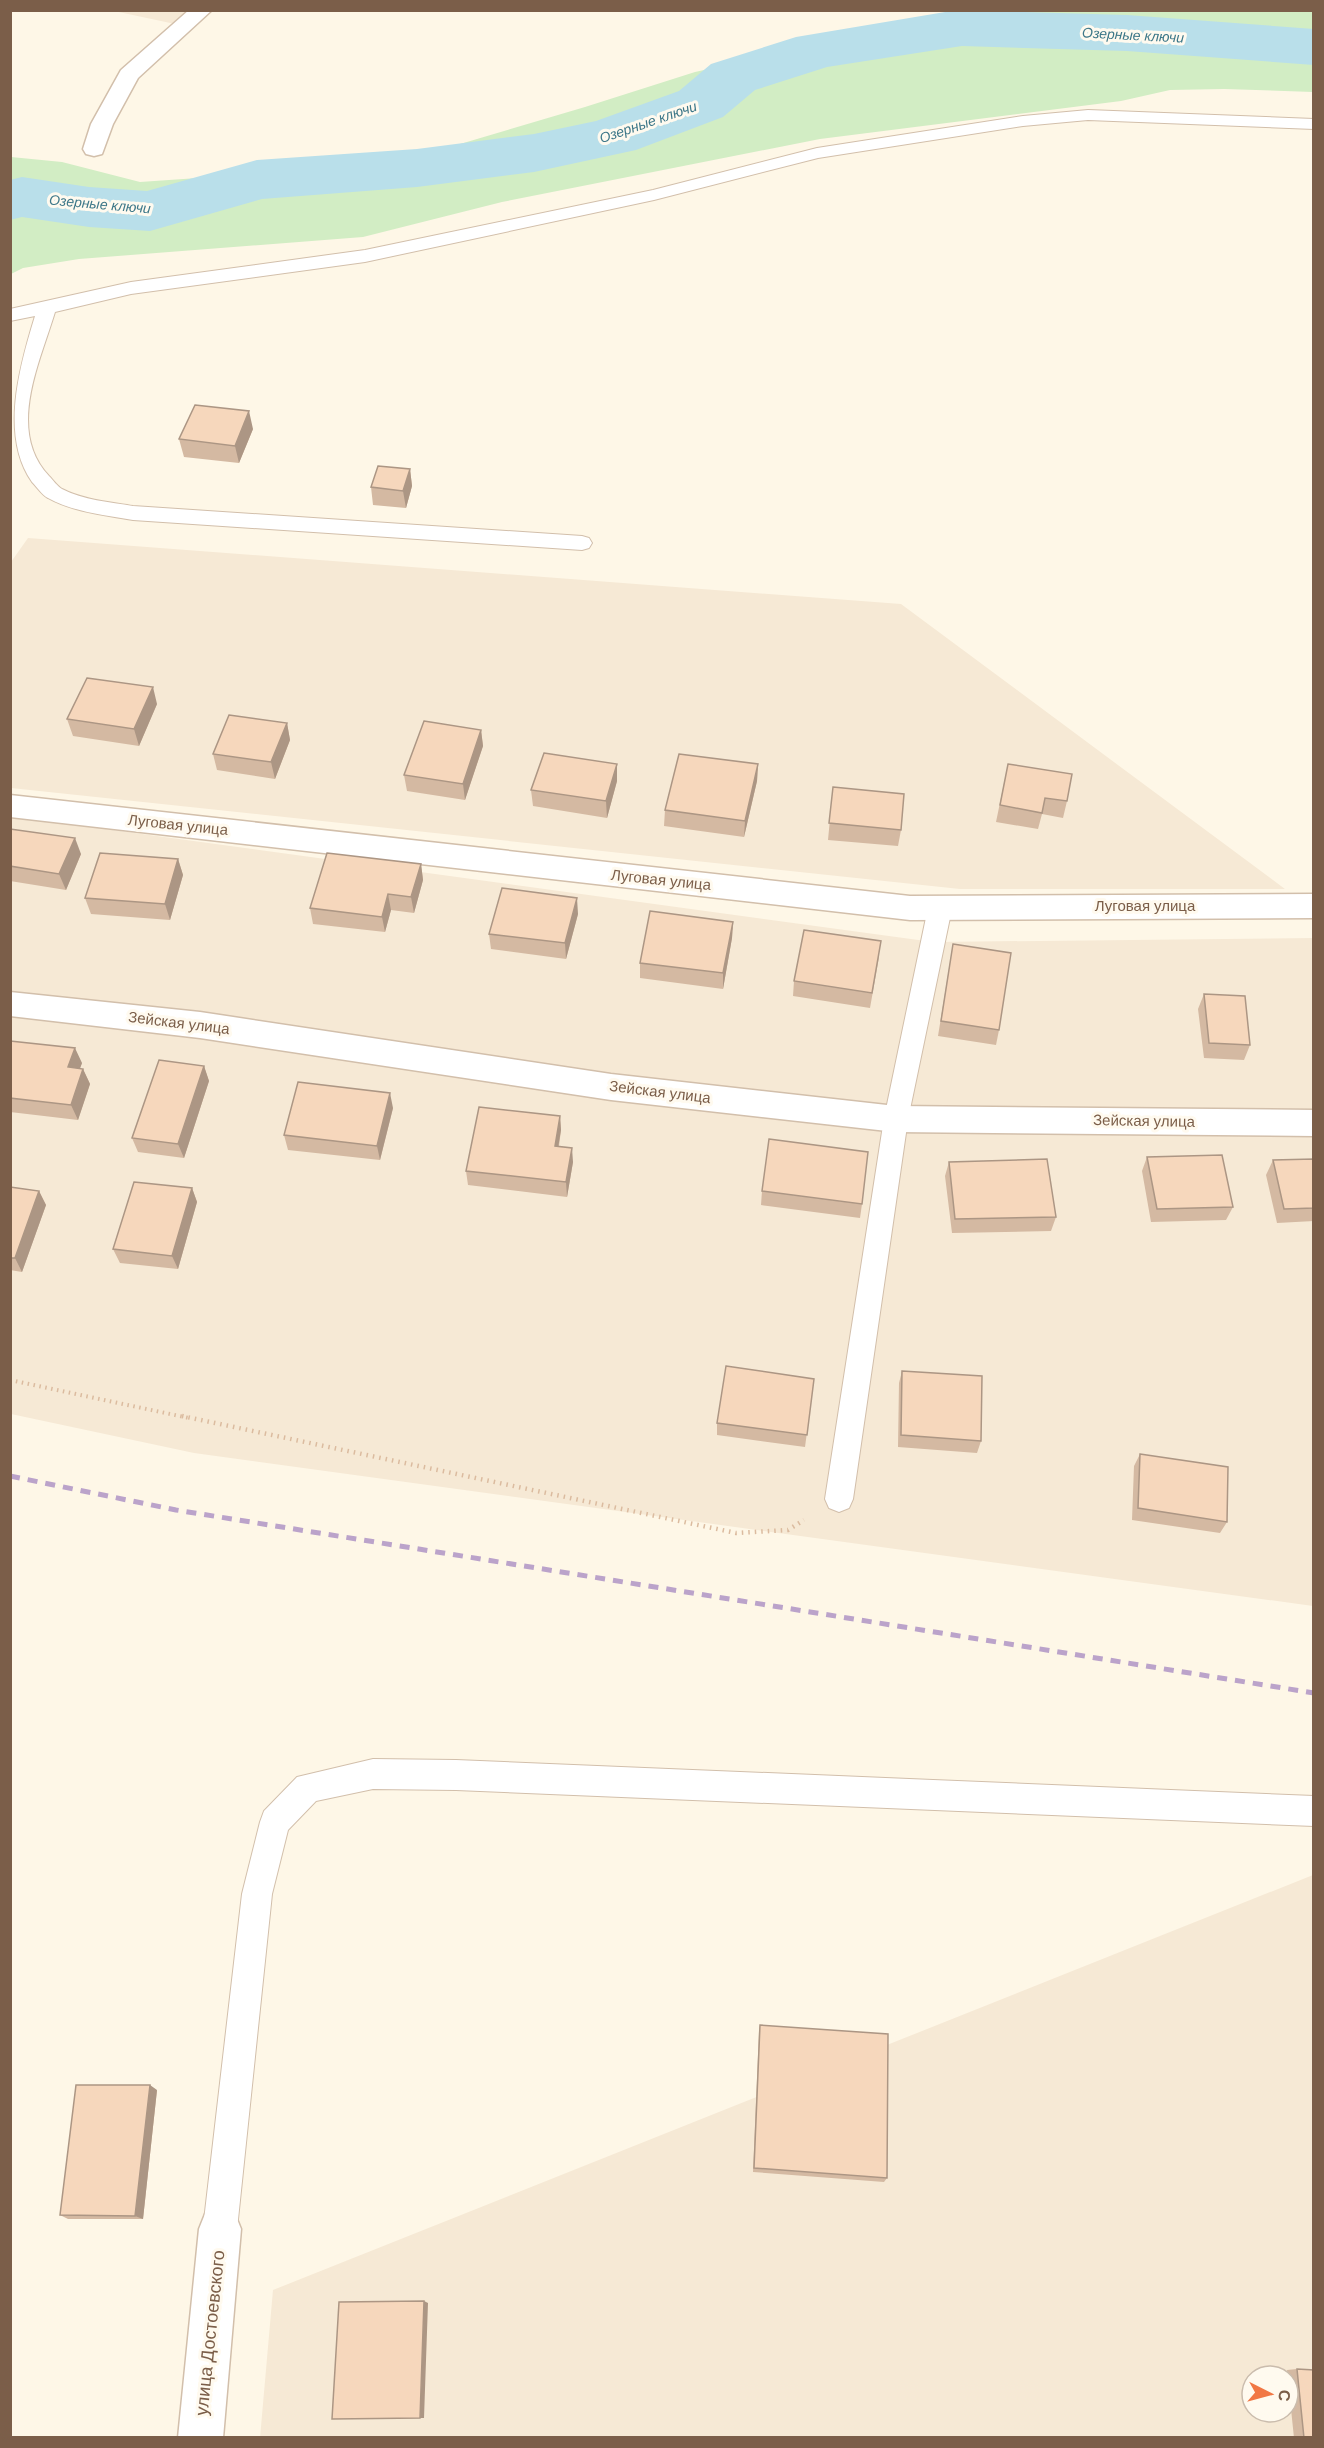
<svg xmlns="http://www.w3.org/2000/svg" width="1324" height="2448" viewBox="0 0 1324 2448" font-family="'DM Sans',sans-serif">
  <rect width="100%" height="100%" fill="#fef7e7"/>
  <path fill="#f6e9d5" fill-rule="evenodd" d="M 114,11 L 190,11 L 175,24 Z
    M 28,538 L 901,604 L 1285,889 L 960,889 L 11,788 L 11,562 Z
    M 10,816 L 933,942 L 1313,938 L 1313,1606 L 194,1453 L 11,1414 Z
    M 1313,1875 L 1313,2437 L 260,2438 L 273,2290 ZM 1252,2376 L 1288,2376 L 1288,2412 L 1252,2412 Z"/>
  <path fill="#d2edc4" d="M 985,11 L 1313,11 L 1313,92 L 1224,89 L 1170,90 L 1121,101 L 820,139 L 502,202 L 363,237 L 79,259 L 23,268 L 11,274 L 11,157 L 62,162 L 140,182 L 241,175 L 433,152 L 585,107 L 695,72 L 895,27 Z"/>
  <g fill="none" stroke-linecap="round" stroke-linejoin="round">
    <path fill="#b9dfea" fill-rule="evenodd" d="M 957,10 L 1127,15 L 1314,29 L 1314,65 L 1127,51 L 962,46 L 827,67 L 755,90 L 723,117 L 636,150 L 534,172 L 417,187 L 262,199 L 150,231 L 89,227 L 22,217 L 10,220 L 10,180 L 22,177 L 89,187 L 147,191 L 257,160 L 417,149 L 534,134 L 596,121 L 679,91 L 711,64 L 796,37 Z"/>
    <g stroke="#d2bfab" stroke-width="2">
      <path id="lane" d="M 1088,110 L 1314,119 L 1314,129 L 1088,120 L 1023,126 L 818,158 L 654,200 L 365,262 L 131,294 L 55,312 C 40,362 6,431 49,476 C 53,480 57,486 62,489 C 83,500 110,502 133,506 L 582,536 L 589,538 L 592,543 L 589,548 L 582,550 L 133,520 C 105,515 73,512 48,498 C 42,495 37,487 32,482 C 0,436 19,368 35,316 L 10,321 L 10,309 L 131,282 L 365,250 L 653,190 L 817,148 L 1023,116 Z
        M 940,899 L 948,902 L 952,908 L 908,1119 L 853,1499 L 849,1508 L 839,1512 L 829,1508 L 825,1499 L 884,1119 L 928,908 L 932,902 Z
        M 373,1759 L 456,1760 L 1314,1796 L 1314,1826 L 456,1790 L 373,1789 L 316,1801 L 288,1830 L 272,1894 L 237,2229 L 232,2241 L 220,2246 L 208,2241 L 203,2229 L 242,1894 L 260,1822 L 264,1811 L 297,1777 Z"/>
    </g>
    <g stroke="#d2bfab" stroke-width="3">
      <path id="street" d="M 189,10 L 212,10 L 138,78 L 113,124 L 102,154 L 94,156 L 86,154 L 83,149 L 91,124 L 121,70 Z
        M 10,795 L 910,896 L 1314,894 L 1314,918 L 910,920 L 10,817 Z
        M 10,992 L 200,1012 L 611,1074 L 896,1106 L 1314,1110 L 1314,1136 L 896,1132 L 611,1100 L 200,1038 L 10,1016 Z
        M 220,2208 L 235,2214 L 241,2229 L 223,2438 L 178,2438 L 199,2229 L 205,2214 Z"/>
    </g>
    <path stroke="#dbbb9f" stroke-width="4" stroke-dasharray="1.5 4.5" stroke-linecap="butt" d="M 10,1380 L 189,1418"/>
    <path stroke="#dbbb9f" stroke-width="4.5" stroke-dasharray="1.5 5" stroke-linecap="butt" d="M 182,1416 L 736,1533 L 788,1530 L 804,1520"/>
    <use href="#lane" fill="#fff" fill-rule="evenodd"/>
    <use href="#street" fill="#fff" fill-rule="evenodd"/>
    <path stroke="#bba3ca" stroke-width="5" stroke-dasharray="10 8" stroke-linecap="butt" d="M 10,1476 L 176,1510 L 1314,1693"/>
  </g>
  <path fill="#d4b9a2" d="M 253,429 L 239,463 L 184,457 L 179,439 Z
    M 410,469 L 412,486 L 406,508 L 373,505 L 371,487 Z
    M 157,704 L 139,746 L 73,736 L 67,719 Z
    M 287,723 L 290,740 L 275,779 L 217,770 L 213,754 Z
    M 481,730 L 483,746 L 465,800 L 407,791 L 404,775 Z
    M 617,764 L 617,781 L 607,818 L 533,806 L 531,790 Z
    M 758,764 L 757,781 L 744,837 L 664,826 L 665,810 Z
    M 1008,764 L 1067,801 L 1063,818 L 1042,814 L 1038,829 L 996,822 Z
    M 833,787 L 901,830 L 898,846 L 828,840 Z
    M 10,829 L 81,854 L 66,890 L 10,881 Z
    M 178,859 L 183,875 L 170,920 L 91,914 L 85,898 Z
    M 421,864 L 423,880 L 414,913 L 391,910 L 385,932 L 313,924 L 310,908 Z
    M 578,914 L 566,959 L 491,949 L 489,934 Z
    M 733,922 L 732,938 L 723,989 L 640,978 L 640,963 Z
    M 953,944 L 999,1030 L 996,1045 L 938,1036 Z
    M 879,957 L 870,1008 L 793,996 L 794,981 Z
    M 1204,994 L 1250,1045 L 1244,1060 L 1204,1058 L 1198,1009 Z
    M 10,1041 L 82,1063 L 80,1068 L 83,1069 L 90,1084 L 78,1120 L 10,1112 Z
    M 204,1066 L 209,1081 L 184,1158 L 138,1152 L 132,1138 Z
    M 393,1108 L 380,1160 L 288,1150 L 284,1135 Z
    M 560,1116 L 561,1130 L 559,1146 L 573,1162 L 567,1197 L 468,1185 L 466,1171 Z
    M 1147,1157 L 1233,1207 L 1226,1220 L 1151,1222 L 1142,1171 Z
    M 1314,1159 L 1314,1221 L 1277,1223 L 1266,1175 L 1273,1160 Z
    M 949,1162 L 1056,1217 L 1051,1231 L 952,1233 L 945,1176 Z
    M 10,1187 L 39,1191 L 46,1205 L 22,1272 L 10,1270 Z
    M 192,1188 L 197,1202 L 178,1269 L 120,1263 L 113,1249 Z
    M 762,1191 L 862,1204 L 860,1218 L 761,1205 Z
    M 902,1371 L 981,1441 L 977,1453 L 898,1447 L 899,1383 Z
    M 814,1379 L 805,1447 L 717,1435 L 717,1423 Z
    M 1140,1454 L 1227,1522 L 1220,1533 L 1132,1520 L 1134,1466 Z
    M 760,2025 L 887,2178 L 884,2182 L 753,2172 L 759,2030 Z
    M 157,2090 L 143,2219 L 68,2219 L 60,2215 Z
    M 1297,2369 L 1314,2438 L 1294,2438 L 1287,2370 Z"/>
  <path fill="#ac9684" d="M 249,411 L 253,429 L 239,463 L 235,446 Z
    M 410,469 L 412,486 L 406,508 L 403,491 Z
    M 153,687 L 157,704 L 139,746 L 134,729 Z
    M 287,723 L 290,740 L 275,779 L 271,762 Z
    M 481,730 L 483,746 L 465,800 L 463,784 Z
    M 617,764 L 617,781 L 607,818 L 606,801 Z
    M 758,764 L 757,781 L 744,837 L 745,821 Z
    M 75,838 L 81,854 L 66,890 L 59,874 Z
    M 178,859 L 183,875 L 170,920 L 165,904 Z
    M 421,864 L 423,880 L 414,913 L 411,897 Z
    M 388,894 L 391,910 L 385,932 L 382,917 Z
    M 577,898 L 578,914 L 566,959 L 565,943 Z
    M 733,922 L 732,938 L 723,989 L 723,973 Z
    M 75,1048 L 82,1063 L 75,1082 L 68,1067 Z
    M 204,1066 L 209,1081 L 184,1158 L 178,1144 Z
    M 83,1069 L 90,1084 L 78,1120 L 71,1105 Z
    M 390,1093 L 393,1108 L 380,1160 L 377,1146 Z
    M 560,1116 L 561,1130 L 556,1160 L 555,1146 Z
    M 572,1148 L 573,1162 L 567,1197 L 566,1182 Z
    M 192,1188 L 197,1202 L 178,1269 L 172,1256 Z
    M 39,1191 L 46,1205 L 22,1272 L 15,1258 Z
    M 150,2085 L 157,2090 L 143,2219 L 135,2216 Z
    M 424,2301 L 428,2303 L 424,2418 L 420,2418 Z"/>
  <path fill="#f6d7bc" stroke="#ac9684" stroke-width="1.5" d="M 195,405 L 249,411 L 235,446 L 179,439 Z
    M 378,466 L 410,469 L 403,491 L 371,487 Z
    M 87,678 L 153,687 L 134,729 L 67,719 Z
    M 229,715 L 287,723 L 271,762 L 213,754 Z
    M 424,721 L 481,730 L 463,784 L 404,775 Z
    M 544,753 L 617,764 L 606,801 L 531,790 Z
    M 679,754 L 758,764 L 745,821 L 665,810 Z
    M 1008,764 L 1072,774 L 1067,801 L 1045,798 L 1042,813 L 1000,805 Z
    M 833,787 L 904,794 L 901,830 L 829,823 Z
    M 10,829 L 75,838 L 59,874 L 10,866 Z
    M 100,853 L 178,859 L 165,904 L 85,898 Z
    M 327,853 L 421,864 L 411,897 L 388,894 L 382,917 L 310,908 Z
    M 502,888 L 577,898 L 565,943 L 489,934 Z
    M 650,911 L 733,922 L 723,973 L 640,963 Z
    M 804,930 L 881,941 L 872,993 L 794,981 Z
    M 953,944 L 1011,953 L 999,1030 L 941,1021 Z
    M 1204,994 L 1245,996 L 1250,1045 L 1209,1043 Z
    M 10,1041 L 75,1048 L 68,1067 L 83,1069 L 71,1105 L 10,1098 Z
    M 159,1060 L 204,1066 L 178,1144 L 132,1138 Z
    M 298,1082 L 390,1093 L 377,1146 L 284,1135 Z
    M 479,1107 L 560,1116 L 555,1146 L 572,1148 L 566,1182 L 466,1171 Z
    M 769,1139 L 868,1152 L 862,1204 L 762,1191 Z
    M 1222,1155 L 1233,1207 L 1157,1209 L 1147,1157 Z
    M 1047,1159 L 1056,1217 L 955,1219 L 949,1162 Z
    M 1314,1159 L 1314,1208 L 1284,1209 L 1273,1160 Z
    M 134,1182 L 192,1188 L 172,1256 L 113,1249 Z
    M 10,1187 L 39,1191 L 15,1258 L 10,1258 Z
    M 726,1366 L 814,1379 L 807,1435 L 717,1423 Z
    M 902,1371 L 982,1376 L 981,1441 L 901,1435 Z
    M 1140,1454 L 1228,1467 L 1227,1522 L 1138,1508 Z
    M 760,2025 L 888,2034 L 887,2178 L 754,2168 Z
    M 76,2085 L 150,2085 L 135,2216 L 60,2215 Z
    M 424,2301 L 420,2418 L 332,2419 L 339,2302 Z
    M 1297,2369 L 1314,2370 L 1314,2438 L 1304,2438 Z"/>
  <g text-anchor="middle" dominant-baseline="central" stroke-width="6" stroke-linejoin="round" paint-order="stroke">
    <g font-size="14" font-style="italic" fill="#3d7788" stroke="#fffaef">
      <text transform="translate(1133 35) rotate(3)">Озерные ключи</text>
      <text transform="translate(648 122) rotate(-19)">Озерные ключи</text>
      <text transform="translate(100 204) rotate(5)">Озерные ключи</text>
    </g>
    <g font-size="15" fill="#7b5e49" stroke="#fffaef">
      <text transform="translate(178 825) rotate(6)">Луговая улица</text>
      <text transform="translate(661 880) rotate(6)">Луговая улица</text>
      <text x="1145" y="906">Луговая улица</text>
      <text transform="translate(179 1023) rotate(7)">Зейская улица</text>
      <text transform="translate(660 1092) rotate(7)">Зейская улица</text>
      <text transform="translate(1144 1121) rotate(1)">Зейская улица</text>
    </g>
    <g font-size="18" fill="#7b5e49" stroke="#fffaef">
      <text transform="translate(210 2333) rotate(-84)">улица Достоевского</text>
    </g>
  </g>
  <rect width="1324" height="2448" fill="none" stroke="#7b5e49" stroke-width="24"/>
  <g transform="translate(1270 2394) rotate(96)"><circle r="28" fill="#fffaef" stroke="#cabcad" stroke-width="1.5"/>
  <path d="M0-4.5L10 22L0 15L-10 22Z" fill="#f17744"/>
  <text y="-9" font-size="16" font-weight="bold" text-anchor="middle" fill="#7b5e49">С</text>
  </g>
</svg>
